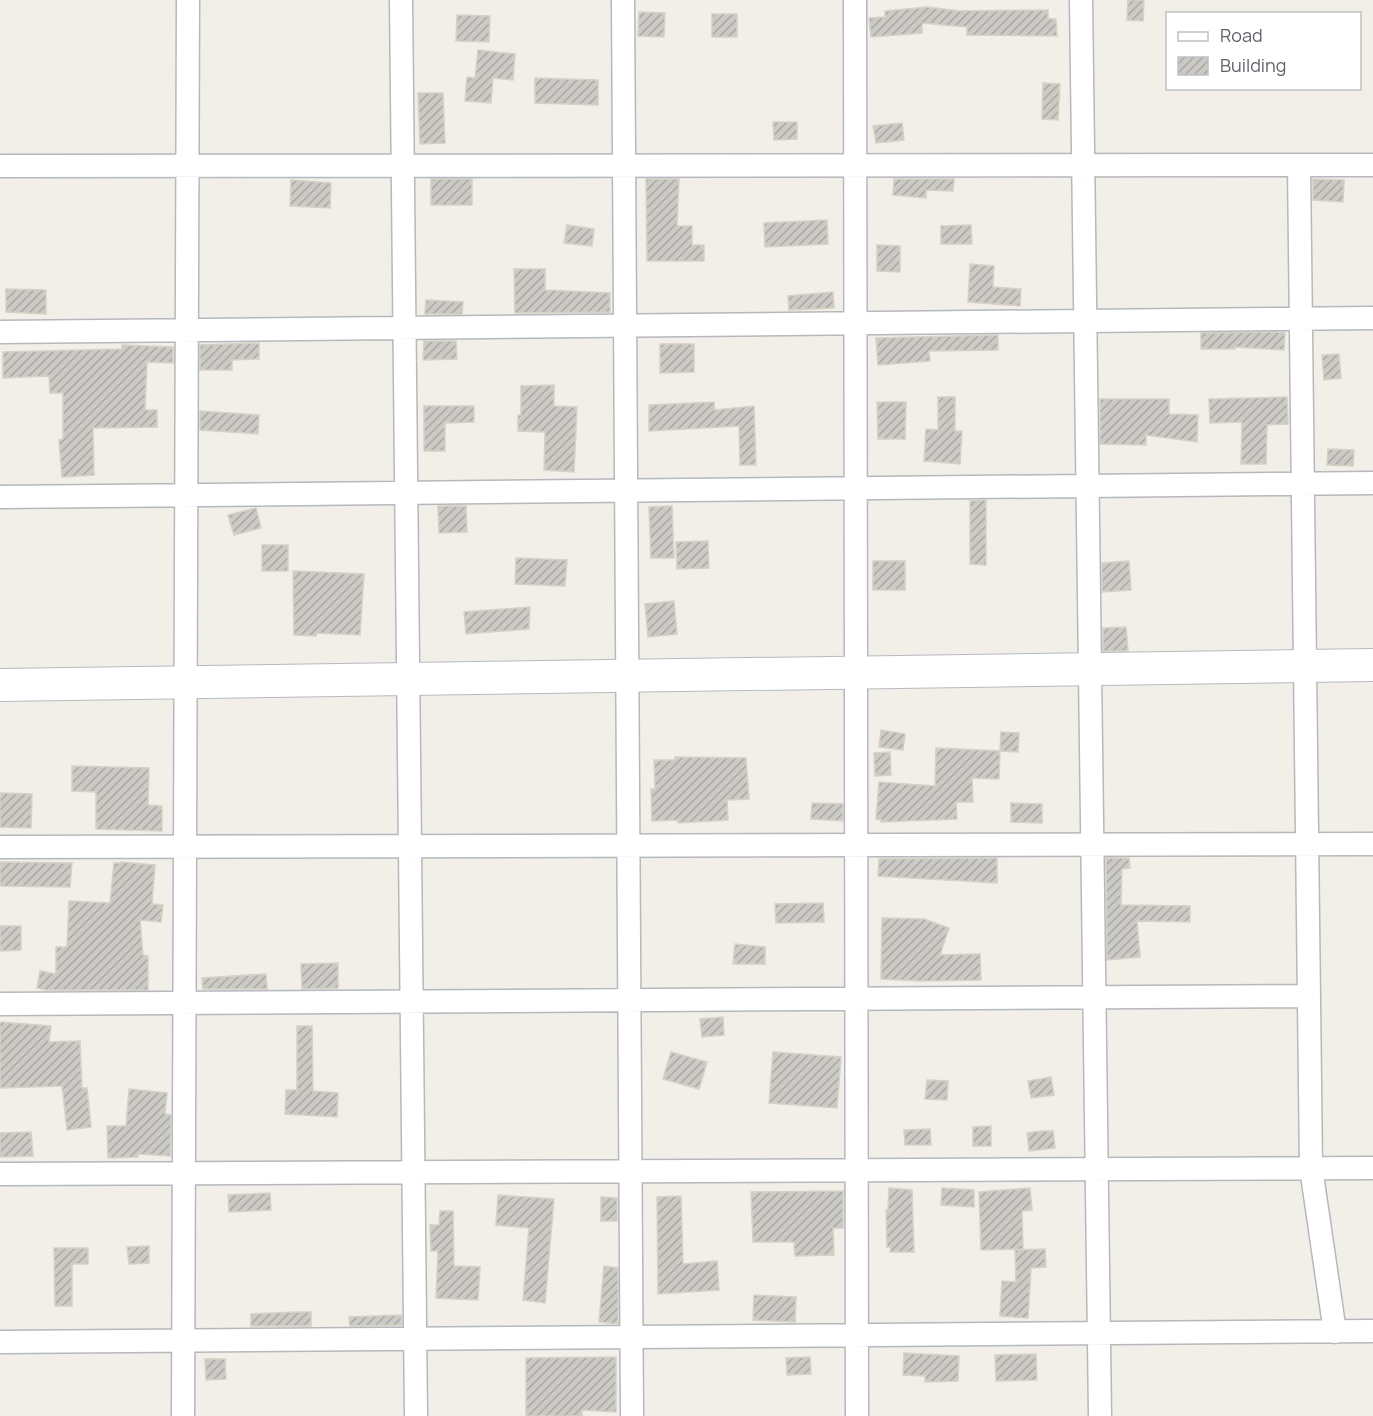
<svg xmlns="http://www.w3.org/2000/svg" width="1373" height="1416" viewBox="0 0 1373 1416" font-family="Manrope,sans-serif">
  <defs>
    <pattern id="building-hatch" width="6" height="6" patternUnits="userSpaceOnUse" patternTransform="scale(1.5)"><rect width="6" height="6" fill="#cccac5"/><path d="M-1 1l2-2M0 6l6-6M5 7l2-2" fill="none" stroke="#a9a8a4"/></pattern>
  </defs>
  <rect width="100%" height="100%" fill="#f1efe8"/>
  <path fill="url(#building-hatch)" stroke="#d6d1c6" stroke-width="1.5" d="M 1128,0 L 1144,0 L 1143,21 L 1127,20 Z
    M 928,7 L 959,11 L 1048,10 L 1048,19 L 1056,19 L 1057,36 L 967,35 L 967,27 L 922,23 L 922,33 L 871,37 L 869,18 L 885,17 L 885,11 Z
    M 639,12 L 665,13 L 664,37 L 638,36 Z
    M 712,14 L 737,14 L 737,37 L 712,37 Z
    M 457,15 L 490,16 L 489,42 L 456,41 Z
    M 478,50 L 515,54 L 513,80 L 493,78 L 491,103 L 465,101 L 467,77 L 475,78 Z
    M 535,78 L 598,80 L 598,105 L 535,103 Z
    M 1043,83 L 1060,84 L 1058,120 L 1042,119 Z
    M 418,93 L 443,93 L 445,143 L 420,144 Z
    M 773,122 L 797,122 L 797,139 L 774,140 Z
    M 902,123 L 904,140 L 876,143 L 873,126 Z
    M 431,179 L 472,179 L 472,205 L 431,205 Z
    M 646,179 L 679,179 L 677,226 L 692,226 L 692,245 L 704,245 L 704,261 L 647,261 Z
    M 894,179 L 954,179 L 953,191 L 926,190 L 926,198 L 893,195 Z
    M 1313,179 L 1344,180 L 1343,202 L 1313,200 Z
    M 291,180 L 331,183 L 330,208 L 290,206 Z
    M 827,220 L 828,244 L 765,247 L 764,223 Z
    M 567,225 L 594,229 L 592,246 L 564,243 Z
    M 971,225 L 972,244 L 941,244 L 941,226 Z
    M 877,245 L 900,246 L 900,272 L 877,271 Z
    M 970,264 L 994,266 L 993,287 L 1021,289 L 1020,306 L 968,302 Z
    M 514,269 L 545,269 L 545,290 L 610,293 L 610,312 L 515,313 Z
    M 6,289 L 46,290 L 46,314 L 6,312 Z
    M 833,292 L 834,308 L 789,310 L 788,296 Z
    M 426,300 L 463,302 L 462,314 L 425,314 Z
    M 1276,332 L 1285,333 L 1284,350 L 1235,347 L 1235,349 L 1201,349 L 1201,333 Z
    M 998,335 L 998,350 L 929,351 L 930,361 L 878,365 L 876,338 Z
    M 424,341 L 456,341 L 457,359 L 423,360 Z
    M 259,343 L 259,359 L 232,360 L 232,370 L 200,370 L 200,345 Z
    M 660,344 L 694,344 L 694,372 L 660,373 Z
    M 122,345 L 173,347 L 173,363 L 147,362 L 145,410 L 157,410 L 157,427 L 93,428 L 94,475 L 62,477 L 59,440 L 63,439 L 63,393 L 50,393 L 49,376 L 3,378 L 3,352 L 122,349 Z
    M 1339,354 L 1341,378 L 1324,380 L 1322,355 Z
    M 554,385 L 554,406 L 577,407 L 574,472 L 544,470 L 545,432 L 518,431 L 518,415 L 521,415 L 521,386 Z
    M 938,397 L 955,397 L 955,431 L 962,431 L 960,464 L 924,461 L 926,429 L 938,430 Z
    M 1287,397 L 1288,424 L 1267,425 L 1266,464 L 1241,464 L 1242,422 L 1210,423 L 1209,399 Z
    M 1100,399 L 1169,399 L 1169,414 L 1198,415 L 1197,442 L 1146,435 L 1146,445 L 1100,444 Z
    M 714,402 L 715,410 L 754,406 L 756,465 L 740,465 L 739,426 L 649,431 L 649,405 Z
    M 877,402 L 906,402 L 905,439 L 878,439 Z
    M 424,406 L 474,406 L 474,422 L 445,423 L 445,451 L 424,451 Z
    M 200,411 L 259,415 L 258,434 L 200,430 Z
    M 1328,449 L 1354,450 L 1353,466 L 1327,465 Z
    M 986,500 L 986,565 L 970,564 L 970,501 Z
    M 438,506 L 466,506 L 467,532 L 439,533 Z
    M 672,506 L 674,558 L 651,558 L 649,507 Z
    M 256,508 L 261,528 L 234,535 L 228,515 Z
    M 708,541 L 709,568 L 677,569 L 676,542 Z
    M 262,545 L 288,545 L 288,571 L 262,571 Z
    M 516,558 L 567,560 L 565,586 L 515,584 Z
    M 873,561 L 905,561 L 905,590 L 873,590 Z
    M 1129,561 L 1131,590 L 1102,592 L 1102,563 Z
    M 293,571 L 364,574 L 360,635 L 317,633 L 316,636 L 294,635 Z
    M 674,601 L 677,634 L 648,637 L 645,604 Z
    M 530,607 L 529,629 L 466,634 L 464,612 Z
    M 1126,627 L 1128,651 L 1103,651 L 1103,628 Z
    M 881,730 L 905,734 L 903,750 L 879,747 Z
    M 1001,732 L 1019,733 L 1018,752 L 1000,751 Z
    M 936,748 L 1000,751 L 999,779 L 972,778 L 973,802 L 956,802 L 957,819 L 881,822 L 882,820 L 876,819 L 879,782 L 935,786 Z
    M 890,752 L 891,775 L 875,776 L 874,753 Z
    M 675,757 L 746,758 L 749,799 L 727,800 L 728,820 L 678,823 L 678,820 L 652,821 L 651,789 L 655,789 L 654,760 L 675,760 Z
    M 72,766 L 149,768 L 148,805 L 162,806 L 162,831 L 96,829 L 96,792 L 72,791 Z
    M 0,793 L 32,794 L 31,828 L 0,827 Z
    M 812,803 L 843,804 L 843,821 L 811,819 Z
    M 1011,803 L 1042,804 L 1042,823 L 1011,822 Z
    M 997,858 L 997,883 L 878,876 L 879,859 Z
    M 1106,858 L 1129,858 L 1130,868 L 1122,869 L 1121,905 L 1190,906 L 1190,922 L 1137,921 L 1140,957 L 1107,960 Z
    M 0,862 L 72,863 L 70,887 L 0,886 Z
    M 121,862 L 155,865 L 152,904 L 163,905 L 161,922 L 140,920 L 143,955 L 148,956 L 148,990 L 46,990 L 37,988 L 40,971 L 56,974 L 56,947 L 67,947 L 69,901 L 110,903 L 114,863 L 121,863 Z
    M 823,903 L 824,922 L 776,923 L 775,904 Z
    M 882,918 L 924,919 L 949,928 L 940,955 L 980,954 L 981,980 L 921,981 L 881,979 Z
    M 0,926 L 21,926 L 21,950 L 0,951 Z
    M 735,944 L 765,947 L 765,964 L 733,964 Z
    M 338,963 L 338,988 L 302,989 L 301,964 Z
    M 266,974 L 267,989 L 203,989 L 202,978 Z
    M 723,1017 L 724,1035 L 702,1037 L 700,1019 Z
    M 0,1022 L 51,1026 L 49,1042 L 80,1041 L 82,1088 L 87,1088 L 91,1127 L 67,1130 L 62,1086 L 0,1088 Z
    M 297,1026 L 312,1026 L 313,1091 L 338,1093 L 337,1117 L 285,1114 L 286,1090 L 297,1090 Z
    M 671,1052 L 707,1062 L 699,1089 L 663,1079 Z
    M 773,1052 L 841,1057 L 837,1108 L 769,1103 Z
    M 1051,1077 L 1054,1095 L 1031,1098 L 1028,1081 Z
    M 927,1080 L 948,1081 L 947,1100 L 925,1099 Z
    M 129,1089 L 167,1093 L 165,1114 L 171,1115 L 170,1156 L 138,1154 L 138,1157 L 108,1158 L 107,1126 L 126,1126 Z
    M 991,1126 L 991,1146 L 973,1146 L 973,1127 Z
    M 930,1129 L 931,1145 L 905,1145 L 904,1130 Z
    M 1041,1131 L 1053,1131 L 1055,1148 L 1029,1151 L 1027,1133 Z
    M 31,1132 L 33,1156 L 0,1157 L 0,1133 Z
    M 889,1188 L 912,1190 L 914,1252 L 890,1252 L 891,1247 L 887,1247 L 886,1210 L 888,1210 Z
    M 942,1188 L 974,1190 L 974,1207 L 941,1205 Z
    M 1030,1188 L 1032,1210 L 1022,1211 L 1023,1249 L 981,1250 L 979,1192 Z
    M 843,1191 L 843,1228 L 833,1228 L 834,1255 L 795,1256 L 794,1242 L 753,1242 L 751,1192 Z
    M 270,1193 L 271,1210 L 229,1212 L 228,1195 Z
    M 498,1195 L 554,1199 L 545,1303 L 523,1300 L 529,1228 L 496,1225 Z
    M 681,1196 L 683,1264 L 717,1261 L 719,1290 L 658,1294 L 657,1197 Z
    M 601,1197 L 617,1198 L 617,1221 L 601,1221 Z
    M 440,1211 L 453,1211 L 454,1266 L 480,1267 L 478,1300 L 436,1298 L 438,1251 L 431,1251 L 430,1225 L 439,1225 Z
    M 149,1246 L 149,1263 L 129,1264 L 127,1247 Z
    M 54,1248 L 88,1248 L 88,1264 L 72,1264 L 72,1306 L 55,1306 Z
    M 1045,1249 L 1046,1267 L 1031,1268 L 1028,1318 L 1000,1316 L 1002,1281 L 1016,1282 L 1015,1250 Z
    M 604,1266 L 618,1268 L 618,1324 L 599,1322 Z
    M 754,1295 L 796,1297 L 795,1322 L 753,1320 Z
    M 298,1312 L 311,1312 L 311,1326 L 251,1326 L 251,1314 Z
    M 401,1315 L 402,1325 L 350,1326 L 349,1317 Z
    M 904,1353 L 959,1356 L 958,1381 L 925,1382 L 925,1376 L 903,1375 Z
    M 1036,1354 L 1037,1380 L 996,1381 L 995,1355 Z
    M 616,1357 L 616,1412 L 582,1410 L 582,1416 L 526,1416 L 526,1358 Z
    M 810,1357 L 811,1374 L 787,1375 L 786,1358 Z
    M 205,1359 L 225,1359 L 226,1379 L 206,1380 Z"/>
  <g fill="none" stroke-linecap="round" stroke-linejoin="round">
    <g stroke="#b5b8bc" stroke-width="25">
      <path id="street" d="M 401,0 L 416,1416
        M 623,0 L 632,1416
        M 855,0 L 857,1416
        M 1081,0 L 1100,1416
        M 1299,165 L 1311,1168 L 1335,1332
        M 0,166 L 1373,165
        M 0,332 L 1373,318
        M 0,497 L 1373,483
        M 0,847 L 1373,844
        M 0,1004 L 1309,996
        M 0,1174 L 1373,1168
        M 0,1342 L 1373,1331
        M 183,1416 L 188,0"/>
    </g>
    <g stroke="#b6babf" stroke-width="34">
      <path id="secondary" d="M 0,685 L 1373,665"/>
    </g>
    <use href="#street" stroke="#fff" stroke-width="22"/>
    <use href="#secondary" stroke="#fff" stroke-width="32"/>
  </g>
  <rect x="1166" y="12" width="195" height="78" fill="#ffffff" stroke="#bfc1c3" stroke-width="1.5"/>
  <rect x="1178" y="32" width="30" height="9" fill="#ffffff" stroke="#bfc1c3" stroke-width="1.5"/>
  <text x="1220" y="42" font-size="18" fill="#5f6368">Road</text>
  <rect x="1178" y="57" width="30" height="18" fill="url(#building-hatch)" stroke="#bfc1c3" stroke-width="1.5"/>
  <text x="1220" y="72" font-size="18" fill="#5f6368">Building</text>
</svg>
